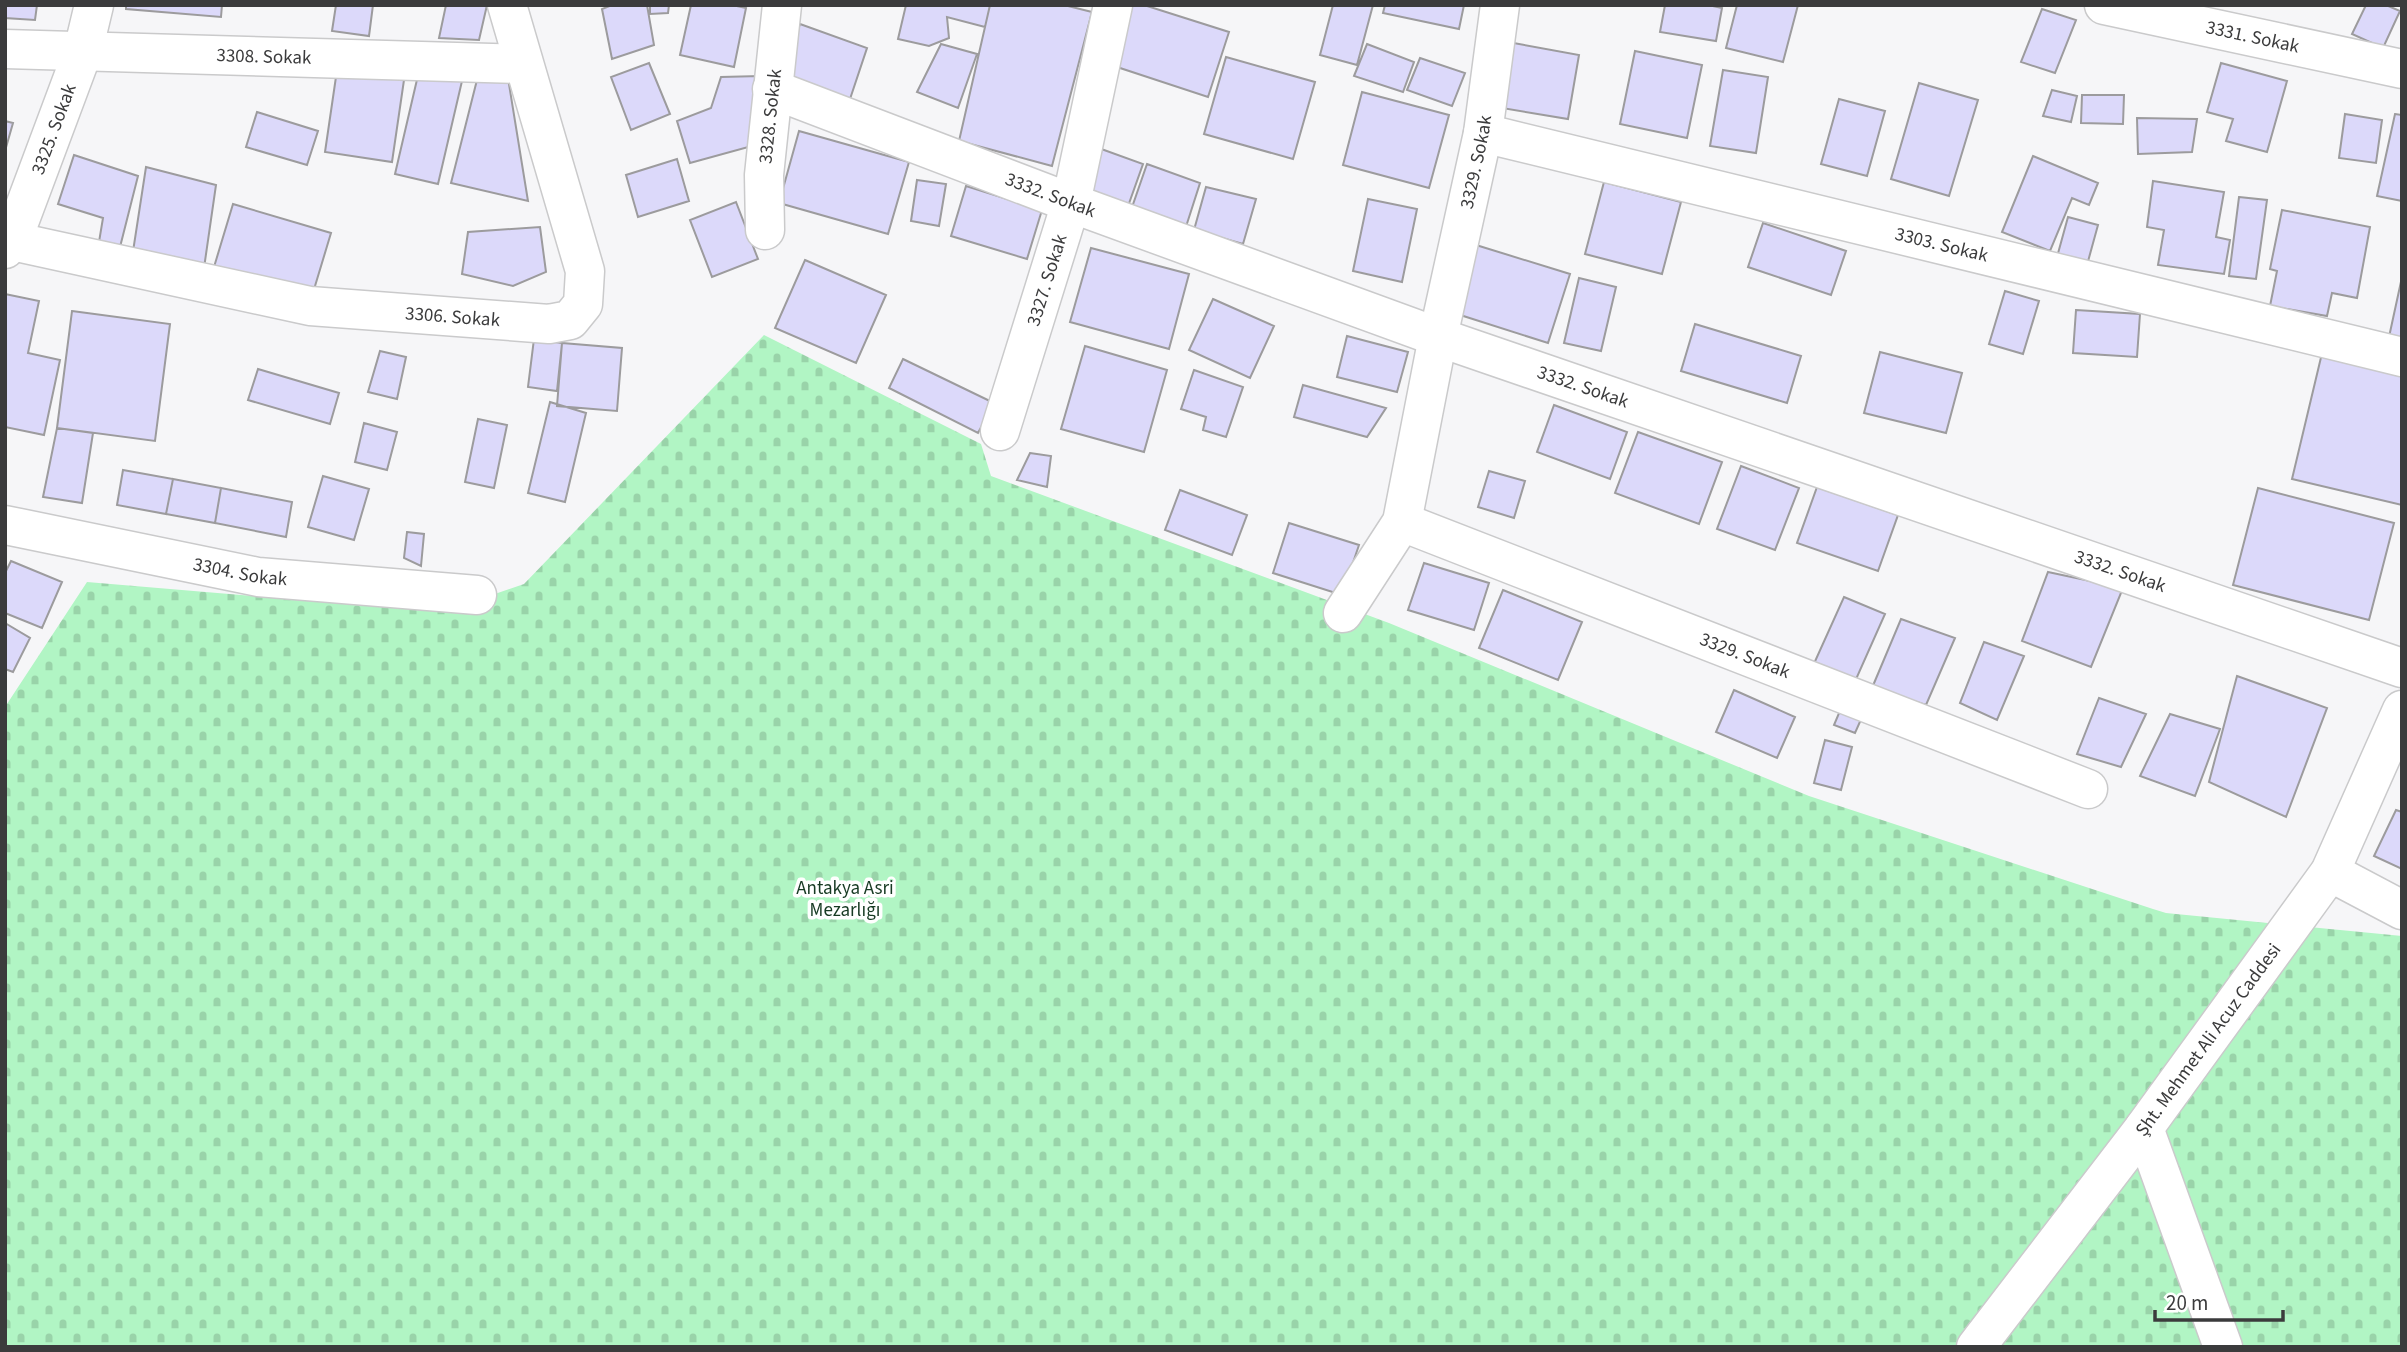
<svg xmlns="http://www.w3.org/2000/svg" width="2407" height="1352" viewBox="0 0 2407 1352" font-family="'Source Sans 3',sans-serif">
  <defs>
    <pattern id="cemetery-stones" width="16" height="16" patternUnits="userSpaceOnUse" patternTransform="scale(1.75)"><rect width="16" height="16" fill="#b1f5c4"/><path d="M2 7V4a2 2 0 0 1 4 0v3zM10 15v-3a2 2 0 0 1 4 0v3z" fill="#99d3a9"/></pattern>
  </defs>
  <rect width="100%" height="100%" fill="#f6f6f8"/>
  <path fill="url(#cemetery-stones)" d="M 764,335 L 981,444 L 991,476 L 1389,623 L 1809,796 L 2153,909 L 2166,913 L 2402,936 L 2402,1347 L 5,1347 L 5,707 L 87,582 L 443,612 L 524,584 Z"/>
  <path fill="#dcd9fa" stroke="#9c9b9d" stroke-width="2" d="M 5,5 L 37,5 L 35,20 L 5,18 Z
    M 126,5 L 222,5 L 221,17 L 126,9 Z
    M 336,5 L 373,5 L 369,36 L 332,31 Z
    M 446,5 L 487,5 L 479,40 L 439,38 Z
    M 612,5 L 647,5 L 654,45 L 612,59 L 602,9 Z
    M 650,5 L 669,5 L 668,13 L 650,14 Z
    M 691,5 L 732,5 L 746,8 L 734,67 L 680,55 Z
    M 906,5 L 990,5 L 985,27 L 947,17 L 949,38 L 929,46 L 898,39 Z
    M 990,5 L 1064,5 L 1092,12 L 1052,166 L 959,141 Z
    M 1131,5 L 1144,5 L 1229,32 L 1208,97 L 1117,67 Z
    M 1333,5 L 1373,5 L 1357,65 L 1320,55 Z
    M 1385,5 L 1464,5 L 1459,29 L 1383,13 Z
    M 1665,5 L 1708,5 L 1722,8 L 1716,41 L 1660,32 Z
    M 1737,5 L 1798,5 L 1783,62 L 1726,48 Z
    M 2366,5 L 2386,5 L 2400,11 L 2383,48 L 2352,34 Z
    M 2042,9 L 2076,20 L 2055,73 L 2021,62 Z
    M 800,24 L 867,48 L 848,105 L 780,81 Z
    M 1508,42 L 1579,55 L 1568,119 L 1496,107 Z
    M 941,44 L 977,54 L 958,108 L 917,92 Z
    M 1367,44 L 1414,62 L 1403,92 L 1354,76 Z
    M 1635,51 L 1702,65 L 1687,138 L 1620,124 Z
    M 1226,57 L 1315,82 L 1293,159 L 1204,134 Z
    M 1420,58 L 1465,73 L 1452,106 L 1407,90 Z
    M 649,63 L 670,114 L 631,130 L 611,77 Z
    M 2221,63 L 2287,81 L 2267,152 L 2226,141 L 2233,119 L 2207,112 Z
    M 337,70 L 404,80 L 392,162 L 325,152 Z
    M 1723,70 L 1768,77 L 1756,153 L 1710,146 Z
    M 419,71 L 462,81 L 438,184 L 395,174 Z
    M 479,72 L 508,78 L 528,201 L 451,183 Z
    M 760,76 L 752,146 L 690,163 L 677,121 L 711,108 L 721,77 Z
    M 1919,83 L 1978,100 L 1949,196 L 1891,179 Z
    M 2052,90 L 2077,96 L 2071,122 L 2043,116 Z
    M 1362,92 L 1449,115 L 1429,188 L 1343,165 Z
    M 2082,95 L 2124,95 L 2123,124 L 2081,123 Z
    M 1839,99 L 1885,111 L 1867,176 L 1821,164 Z
    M 257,112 L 318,131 L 307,165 L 246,147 Z
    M 2345,114 L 2382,120 L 2376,163 L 2339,158 Z
    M 2395,114 L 2402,115 L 2402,201 L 2377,196 Z
    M 2137,118 L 2197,119 L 2192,152 L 2138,154 Z
    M 5,121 L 13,123 L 5,151 Z
    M 799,131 L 909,162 L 888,234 L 779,203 Z
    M 1093,146 L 1143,164 L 1127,209 L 1081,195 Z
    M 74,155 L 138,176 L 120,247 L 99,242 L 103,218 L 58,204 Z
    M 2033,156 L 2098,183 L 2089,205 L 2072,198 L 2050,251 L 2002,232 Z
    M 677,159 L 689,201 L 638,217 L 626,175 Z
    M 1147,164 L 1200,183 L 1183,236 L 1129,216 Z
    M 146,167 L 216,185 L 204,268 L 132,258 Z
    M 917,180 L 946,184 L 939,226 L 911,221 Z
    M 2153,181 L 2224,192 L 2216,237 L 2230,240 L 2224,274 L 2158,265 L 2164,230 L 2147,227 Z
    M 1604,182 L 1681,202 L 1662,274 L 1585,254 Z
    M 966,186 L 1042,210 L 1027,259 L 951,236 Z
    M 1206,187 L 1256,199 L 1243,244 L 1194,230 Z
    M 2239,197 L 2267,200 L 2256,279 L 2229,276 Z
    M 1368,199 L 1417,209 L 1402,282 L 1353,271 Z
    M 736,202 L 758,259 L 712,277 L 690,220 Z
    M 233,204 L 331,233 L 312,296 L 214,267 Z
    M 2282,210 L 2370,227 L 2357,298 L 2332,293 L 2327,316 L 2270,306 L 2277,271 L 2270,269 Z
    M 2068,217 L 2098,225 L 2087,265 L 2057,257 Z
    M 1763,223 L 1846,251 L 1831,295 L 1748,267 Z
    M 540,227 L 546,272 L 513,286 L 462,274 L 468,232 Z
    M 1476,245 L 1570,274 L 1548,343 L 1454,313 Z
    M 1091,248 L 1189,274 L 1169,349 L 1070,322 Z
    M 805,260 L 886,295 L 856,363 L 775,328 Z
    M 2402,277 L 2402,340 L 2389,337 Z
    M 1579,278 L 1616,287 L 1601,351 L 1564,343 Z
    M 2005,291 L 2039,301 L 2023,354 L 1989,344 Z
    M 5,294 L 39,301 L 28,353 L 60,360 L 44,435 L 5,427 Z
    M 1213,299 L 1274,326 L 1250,378 L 1189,350 Z
    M 2076,310 L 2140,314 L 2137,357 L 2073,353 Z
    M 72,311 L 170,324 L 155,441 L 57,428 Z
    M 1695,324 L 1801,356 L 1787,403 L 1681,371 Z
    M 1347,336 L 1408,352 L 1397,392 L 1337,377 Z
    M 534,339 L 562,343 L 557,391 L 528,387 Z
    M 562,343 L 622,348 L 617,411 L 557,406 Z
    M 1085,346 L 1167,370 L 1144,452 L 1061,429 Z
    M 2323,349 L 2402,368 L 2402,505 L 2292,479 Z
    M 380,351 L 406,357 L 397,399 L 368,392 Z
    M 1880,352 L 1962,373 L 1946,433 L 1864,413 Z
    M 903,359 L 994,403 L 978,433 L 889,388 Z
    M 258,369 L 339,393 L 330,424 L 248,400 Z
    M 1194,370 L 1243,387 L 1226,437 L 1203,430 L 1206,417 L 1181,409 Z
    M 1303,385 L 1386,408 L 1367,437 L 1294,417 Z
    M 550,402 L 586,413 L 565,502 L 528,493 Z
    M 1554,405 L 1627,432 L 1610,479 L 1537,452 Z
    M 478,419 L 507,425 L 494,488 L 465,482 Z
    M 364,423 L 397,432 L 387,470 L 355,462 Z
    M 57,428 L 93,433 L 82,503 L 43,497 Z
    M 1638,432 L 1722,462 L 1699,524 L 1615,493 Z
    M 1030,453 L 1051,456 L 1047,487 L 1017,480 Z
    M 1741,466 L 1799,488 L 1775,550 L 1717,529 Z
    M 123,470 L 173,479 L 166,514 L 117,505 Z
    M 1489,471 L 1525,481 L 1514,518 L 1478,507 Z
    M 323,476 L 369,489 L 354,540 L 308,527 Z
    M 173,479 L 221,488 L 215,523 L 166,514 Z
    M 1817,487 L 1898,515 L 1878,571 L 1797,543 Z
    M 221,488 L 292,502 L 286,537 L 215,523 Z
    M 2258,488 L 2394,523 L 2369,620 L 2233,585 Z
    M 1180,490 L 1247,515 L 1232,555 L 1165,530 Z
    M 1289,523 L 1359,545 L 1342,595 L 1273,573 Z
    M 407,532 L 424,534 L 421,566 L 404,558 Z
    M 11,561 L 62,582 L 42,628 L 5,613 L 5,573 Z
    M 1424,563 L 1489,583 L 1474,630 L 1408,610 Z
    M 2048,572 L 2123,588 L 2091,667 L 2022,641 Z
    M 1503,590 L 1582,622 L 1558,680 L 1479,648 Z
    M 1844,597 L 1885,614 L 1853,686 L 1812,668 Z
    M 1901,619 L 1955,638 L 1926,705 L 1872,688 Z
    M 5,623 L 30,638 L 13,672 L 5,669 Z
    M 1984,642 L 2024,656 L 1997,720 L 1960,703 Z
    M 2237,676 L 2327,708 L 2286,817 L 2209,782 Z
    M 1734,690 L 1795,717 L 1777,758 L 1716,732 Z
    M 2099,698 L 2146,714 L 2121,767 L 2077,754 Z
    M 1842,706 L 1863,715 L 1855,733 L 1834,725 Z
    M 2170,714 L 2220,729 L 2195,796 L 2140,776 Z
    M 1825,740 L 1852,747 L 1841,790 L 1814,783 Z
    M 2396,810 L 2402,812 L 2402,869 L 2374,856 Z"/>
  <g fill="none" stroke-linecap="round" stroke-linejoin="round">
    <g stroke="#cacacb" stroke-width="41">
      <g id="minor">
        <path id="s1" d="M 2104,5 L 2402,69"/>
        <path id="s2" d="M 5,49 L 523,64"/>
        <path id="s3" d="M 772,89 L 1071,203 L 1438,337 L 2402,668"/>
        <path id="s4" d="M 1483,133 L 2402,357"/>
        <path id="s5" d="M 765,230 L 764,175 L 782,5"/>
        <path id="s6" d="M 12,241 L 310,306 L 549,324 L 570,320 L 583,304 L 585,271 L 507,5"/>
        <path id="s7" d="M 5,249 L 12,241 L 83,51 L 94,5"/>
        <path id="s8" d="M 1000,431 L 1071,203 L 1113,5"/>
        <path id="s9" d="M 1402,522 L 2088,789"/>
        <path id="s10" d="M 5,525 L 258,577 L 477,595"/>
        <path id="s11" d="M 1343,613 L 1402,522 L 1438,337 L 1483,133 L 1500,5"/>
        <path d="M 2330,872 L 2402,910"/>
        <path d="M 2144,1128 L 2223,1347"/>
        <path id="s12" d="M 1976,1347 L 2144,1128 L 2330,872 L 2402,710"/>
      </g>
    </g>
    <use href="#minor" stroke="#fff" stroke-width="38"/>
  </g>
  <g text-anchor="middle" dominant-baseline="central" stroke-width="7" stroke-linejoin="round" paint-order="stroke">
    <g font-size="19" fill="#3b3b3c" stroke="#fff">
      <text stroke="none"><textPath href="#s1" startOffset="152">3331. Sokak</textPath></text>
      <text stroke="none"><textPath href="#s2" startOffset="259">3308. Sokak</textPath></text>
      <text stroke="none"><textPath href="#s5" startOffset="114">3328. Sokak</textPath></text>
      <text stroke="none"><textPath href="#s7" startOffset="130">3325. Sokak</textPath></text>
      <text stroke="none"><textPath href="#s11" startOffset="476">3329. Sokak</textPath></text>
      <text stroke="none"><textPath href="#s3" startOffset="298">3332. Sokak</textPath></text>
      <text stroke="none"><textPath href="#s4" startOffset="472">3303. Sokak</textPath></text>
      <text stroke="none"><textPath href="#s8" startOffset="158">3327. Sokak</textPath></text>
      <text stroke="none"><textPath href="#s6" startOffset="448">3306. Sokak</textPath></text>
      <text stroke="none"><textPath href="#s3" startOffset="864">3332. Sokak</textPath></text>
      <text stroke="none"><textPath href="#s10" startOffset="240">3304. Sokak</textPath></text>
      <text stroke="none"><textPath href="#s3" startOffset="1432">3332. Sokak</textPath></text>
      <text stroke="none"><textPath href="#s9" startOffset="368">3329. Sokak</textPath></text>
      <text stroke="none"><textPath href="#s12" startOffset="385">Şht. Mehmet Ali Acuz Caddesi</textPath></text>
    </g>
    <g font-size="19" fill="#173a23" stroke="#fff">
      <text x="845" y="888">Antakya Asri<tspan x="845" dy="22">Mezarlığı</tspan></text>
    </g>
  </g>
  <rect width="2407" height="1352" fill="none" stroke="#3b3b3c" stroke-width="14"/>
  <path d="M2155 1310v10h128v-10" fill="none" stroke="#3b3b3c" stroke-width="3.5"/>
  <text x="2166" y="1310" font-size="21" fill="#3b3b3c" stroke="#ffffff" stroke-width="5" paint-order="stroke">20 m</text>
</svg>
